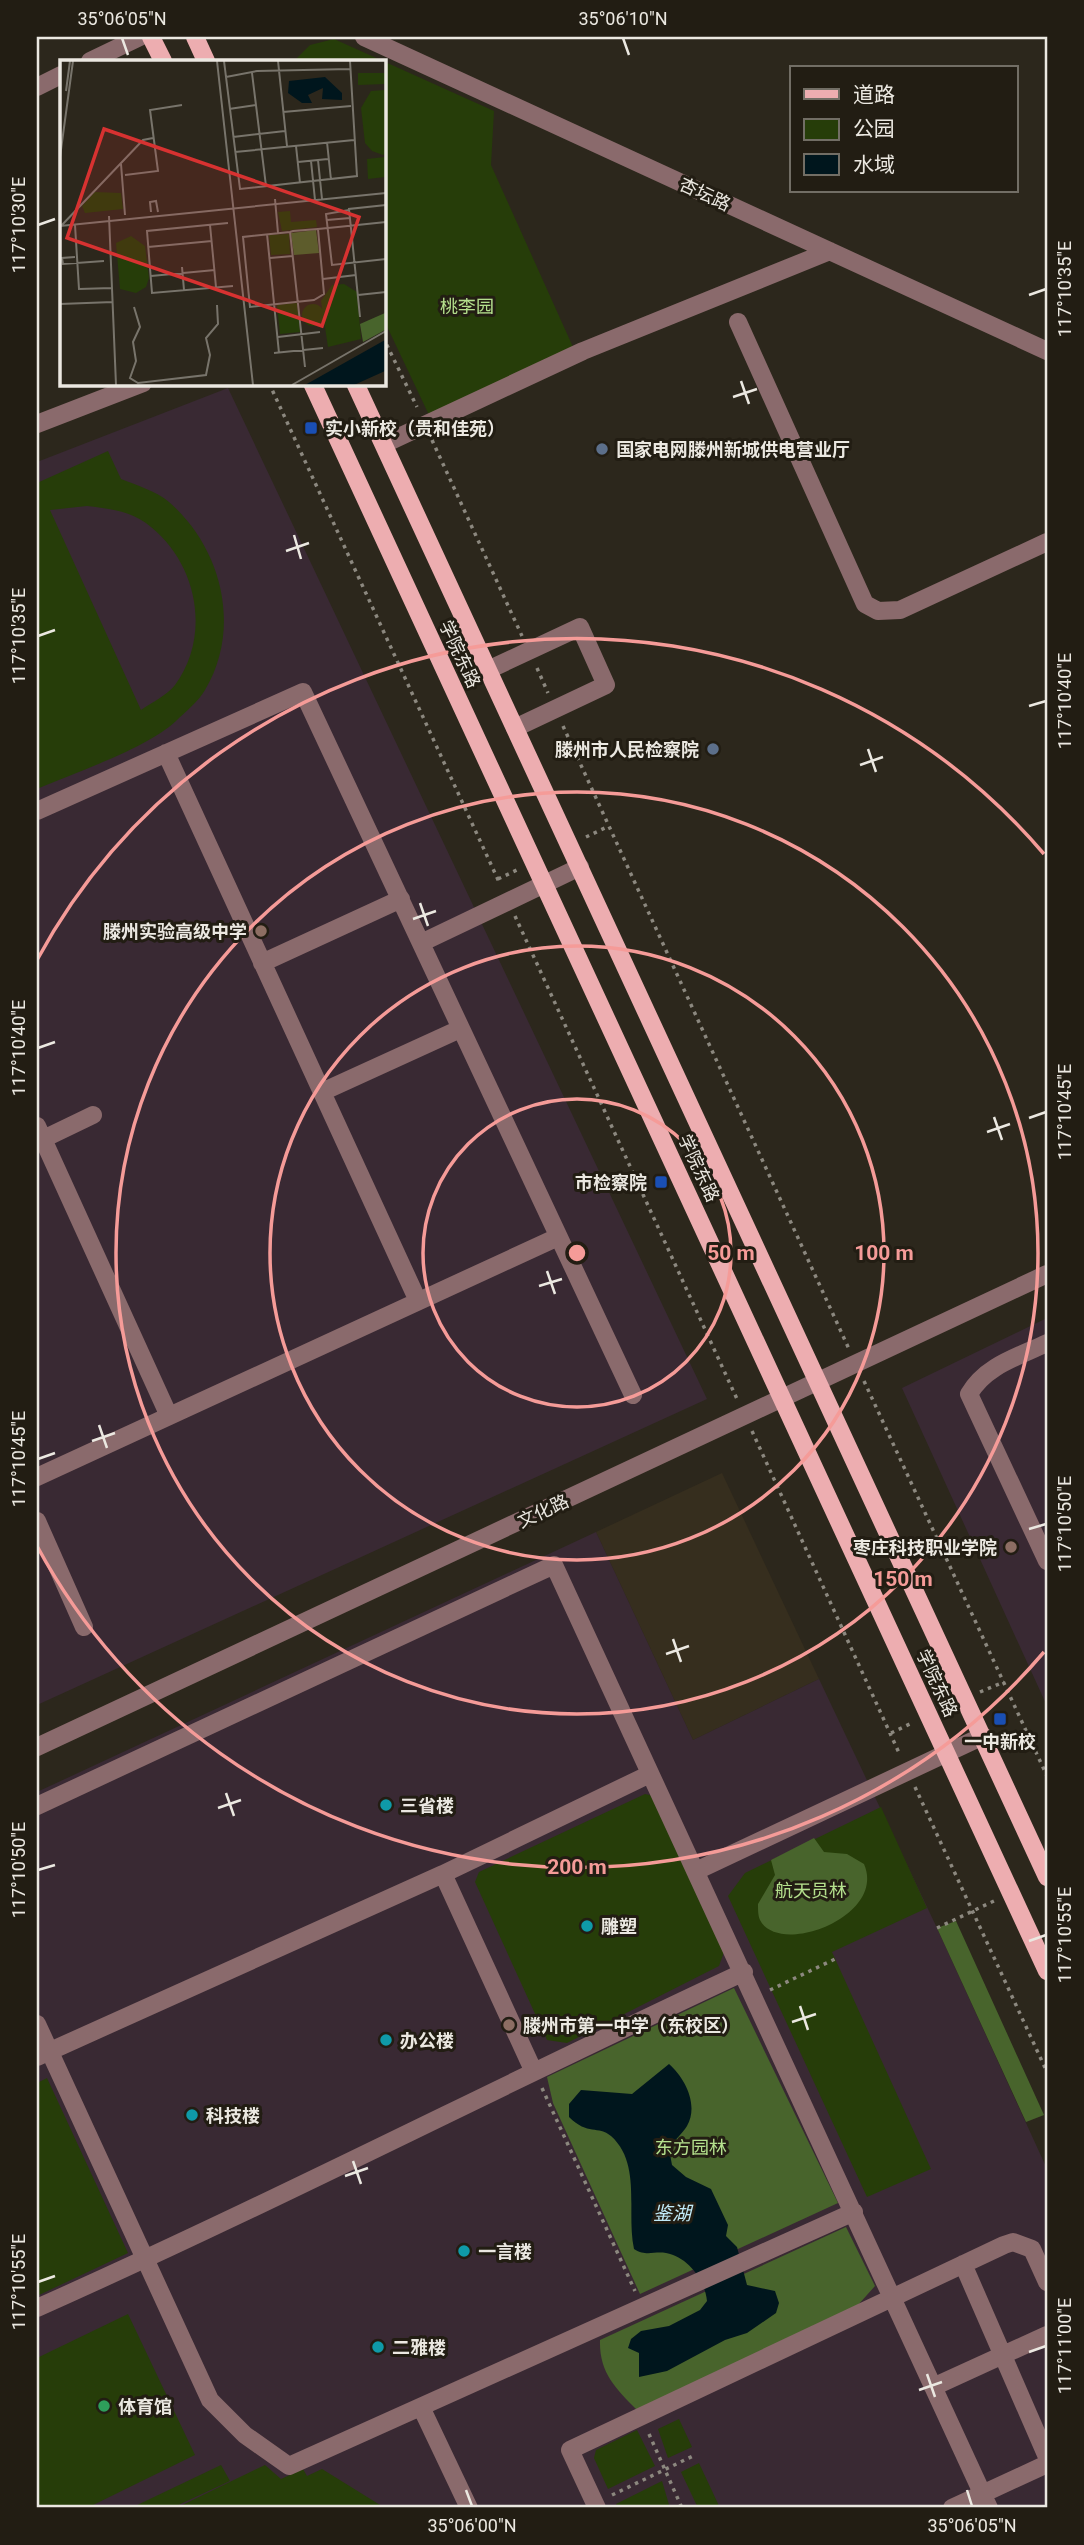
<svg xmlns="http://www.w3.org/2000/svg" width="1084" height="2545" viewBox="0 0 1084 2545" font-family="Roboto,'Noto Sans SC',sans-serif">
  <rect width="100%" height="100%" fill="#2c271c"/>
  <path fill="#362e1e" d="M 722,1473 L 819,1679 L 693,1740 L 596,1532 Z"/>
  <path fill="#392933" d="M 228,388 L 707,1399 L 37,1705 L 37,462 Z
    M 1047,1318 L 1047,1706 L 902,1388 Z
    M 596,1532 L 693,1740 L 819,1679 L 937,1928 L 1047,2169 L 1047,2508 L 37,2508 L 37,1792 Z"/>
  <path fill="#263d09" fill-rule="evenodd" d="M 334,39 L 383,61 L 294,61 L 310,45 Z
    M 383,61 L 494,111 L 491,165 L 573,347 L 429,415 L 383,318 Z
    M 108,451 L 121,479 C 136,485 156,491 169,502 C 222,548 242,628 205,690 C 199,701 185,712 176,721 C 146,749 76,772 37,789 L 37,483 ZM 87,506 C 110,509 133,511 151,527 C 198,565 211,636 175,685 C 167,695 151,703 141,710 L 50,510 Z
    M 645,1794 L 654,1796 L 724,1952 L 719,1966 L 567,2043 L 547,2040 L 475,1882 L 479,1872 Z
    M 881,1807 L 927,1908 L 832,1952 L 931,2169 L 867,2197 L 728,1896 L 745,1873 Z
    M 47,2078 L 128,2253 L 37,2296 L 37,2083 Z
    M 128,2314 L 195,2455 L 87,2508 L 37,2508 L 37,2358 Z
    M 679,2419 L 692,2447 L 668,2458 L 658,2429 Z
    M 637,2430 L 655,2466 L 608,2489 L 594,2458 L 596,2450 Z
    M 699,2463 L 720,2508 L 698,2508 L 681,2472 Z
    M 221,2465 L 230,2481 L 172,2508 L 131,2508 Z
    M 265,2465 L 281,2479 L 303,2469 L 307,2476 L 322,2469 L 385,2508 L 176,2508 Z
    M 662,2481 L 670,2508 L 618,2508 L 616,2504 Z"/>
  <path fill="#48642c" d="M 814,1838 L 824,1852 L 847,1854 L 864,1864 C 887,1917 778,1957 760,1920 C 758,1916 758,1909 758,1904 L 775,1875 L 771,1860 Z
    M 956,1921 L 1044,2115 L 1026,2122 L 937,1928 Z
    M 734,1988 L 838,2203 L 640,2294 L 553,2103 L 547,2077 Z
    M 846,2227 L 875,2286 L 858,2305 L 637,2410 C 615,2388 599,2372 600,2340 Z"/>
  <path fill="#00161d" d="M 669,2064 C 685,2078 699,2105 687,2126 C 682,2134 674,2140 669,2149 L 672,2165 L 686,2177 L 711,2189 L 728,2225 L 726,2236 L 737,2247 L 747,2285 L 775,2291 L 779,2303 L 776,2313 L 747,2333 L 725,2340 L 667,2371 L 639,2377 L 639,2353 L 628,2348 L 631,2339 L 641,2331 L 669,2326 L 700,2310 L 707,2301 C 705,2280 688,2257 666,2253 C 653,2251 647,2257 634,2249 C 626,2212 642,2164 611,2136 C 598,2125 588,2136 569,2117 L 569,2104 L 581,2090 L 632,2094 Z"/>
  <g fill="none" stroke-linecap="round" stroke-linejoin="round">
    <path stroke="#8c887f" stroke-width="3.5" stroke-dasharray="3.5 5" stroke-linecap="butt" d="M 383,337 L 417,407
      M 269,383 L 500,884
      M 432,440 L 522,636
      M 537,668 L 548,693
      M 563,726 L 849,1349
      M 586,837 L 609,826
      M 498,879 L 519,869
      M 515,916 L 737,1399
      M 864,1381 L 1047,1776
      M 752,1431 L 900,1755
      M 980,1692 L 1004,1682
      M 891,1733 L 912,1723
      M 915,1787 L 1047,2072
      M 937,1928 L 996,1900
      M 770,1990 L 835,1959
      M 542,2088 L 635,2291
      M 649,2434 L 682,2508
      M 612,2495 L 695,2455"/>
    <path stroke="#8a6a6c" stroke-width="18" d="M 364,37 L 1047,351
      M 90,61 L 140,37
      M 37,87 L 61,75
      M 738,322 L 865,604 L 878,611 L 900,610 L 1047,542
      M 37,424 L 143,383
      M 384,444 L 583,351 L 830,251
      M 488,670 L 580,627 L 606,685 L 515,728
      M 166,753 L 418,1301
      M 37,811 L 303,692 L 633,1395
      M 421,943 L 580,867
      M 262,963 L 401,899
      M 322,1092 L 460,1029
      M 37,1126 L 169,1416
      M 37,1142 L 93,1115
      M 1047,1343 C 1018,1357 986,1365 969,1394 L 1047,1561
      M 37,1477 L 558,1237
      M 37,1521 L 84,1627
      M 37,1747 L 1047,1274
      M 37,1806 L 554,1565 L 989,2508
      M 696,1871 L 983,1736
      M 443,1874 L 533,2070
      M 37,2024 L 210,2400 L 245,2435 L 289,2466 L 854,2212
      M 37,2057 L 443,1874 L 650,1774
      M 963,2264 L 1047,2457
      M 37,2308 C 275,2202 507,2082 744,1972
      M 933,2387 L 1047,2335
      M 421,2407 L 469,2508
      M 597,2508 L 570,2450 L 1004,2245 L 1013,2242 L 1032,2249 L 1047,2282
      M 952,2508 L 1047,2464"/>
    <path stroke="#edadb0" stroke-width="18" d="M 151,37 L 163,61
      M 195,37 L 206,61
      M 312,383 L 1047,1971
      M 355,383 L 1047,1877"/>
  </g>
  <path fill="none" stroke="#ebe8e1" stroke-width="2.5" d="M 122,38 L 128,55M 623,38 L 629,55M 38,225 L 55,219M 1029,295 L 1046,289M 741,381 L 749,404M 733,397 L 757,389M 294,535 L 301,559M 286,551 L 309,543M 38,636 L 55,630M 1029,706 L 1046,701M 868,749 L 876,772M 860,765 L 883,757M 420,903 L 428,926M 413,919 L 436,911M 38,1048 L 55,1042M 994,1117 L 1002,1140M 1029,1118 L 1046,1112M 987,1132 L 1010,1124M 547,1271 L 555,1294M 539,1286 L 562,1279M 99,1425 L 107,1448M 92,1441 L 115,1433M 38,1459 L 55,1453M 1029,1529 L 1046,1524M 673,1639 L 681,1662M 666,1654 L 689,1646M 226,1793 L 234,1816M 218,1808 L 241,1800M 38,1870 L 55,1865M 1029,1941 L 1046,1935M 800,2006 L 808,2030M 792,2022 L 816,2014M 353,2161 L 361,2184M 345,2176 L 368,2168M 38,2282 L 55,2276M 1029,2352 L 1046,2346M 927,2374 L 935,2397M 919,2390 L 942,2382M 466,2490 L 472,2506M 967,2490 L 972,2506"/>
  <g fill="none" stroke="#f59b98" stroke-width="3.5">
    <circle cx="577" cy="1253" r="154"/>
    <circle cx="577" cy="1253" r="307"/>
    <circle cx="577" cy="1253" r="461"/>
    <path d="M1044 1652A614 614 0 0 1 37 1546M37 960A614 614 0 0 1 1044 854"/>
  </g>
  <g fill="#1a4fb4" stroke="#221d13" stroke-width="2.5">
    <rect x="304" y="421" width="14" height="14" rx="3.5"/>
    <rect x="654" y="1175" width="14" height="14" rx="3.5"/>
    <rect x="993" y="1712" width="14" height="14" rx="3.5"/>
  </g>
  <g fill="#5c6f8a" stroke="#221d13" stroke-width="2.5">
    <circle cx="602" cy="449" r="7"/>
    <circle cx="713" cy="749" r="7"/>
  </g>
  <g fill="#8d6e63" stroke="#221d13" stroke-width="2.5">
    <circle cx="261" cy="931" r="7"/>
    <circle cx="1011" cy="1547" r="7"/>
    <circle cx="509" cy="2025" r="7"/>
  </g>
  <g fill="#0f9aa8" stroke="#221d13" stroke-width="2.5">
    <circle cx="386" cy="1805" r="7"/>
    <circle cx="587" cy="1926" r="7"/>
    <circle cx="386" cy="2040" r="7"/>
    <circle cx="192" cy="2115" r="7"/>
    <circle cx="464" cy="2251" r="7"/>
    <circle cx="378" cy="2347" r="7"/>
  </g>
  <circle fill="#2e9e5b" stroke="#221d13" stroke-width="2.5" cx="104" cy="2406" r="7"/>
  <g text-anchor="middle" dominant-baseline="central" stroke-width="6" stroke-linejoin="round" paint-order="stroke">
    <g font-size="18" fill="#ebe8e1" stroke="#221d13">
      <text transform="translate(705 194) rotate(25)">杏坛路</text>
      <text transform="translate(460 654) rotate(65)">学院东路</text>
      <text transform="translate(699 1168) rotate(65)">学院东路</text>
      <text transform="translate(543 1511) rotate(-25)">文化路</text>
      <text transform="translate(937 1683) rotate(65)">学院东路</text>
    </g>
    <g font-size="18" fill="#b4e08d" stroke="#221d13">
      <text x="467" y="306">桃李园</text>
      <text x="811" y="1890">航天员林</text>
      <text x="691" y="2147">东方园林</text>
    </g>
    <g font-size="18" font-weight="bold" fill="#ebe8e1" stroke="#221d13" text-anchor="start">
      <text x="325" y="428">实小新校（贵和佳苑）</text>
      <text x="616" y="449">国家电网滕州新城供电营业厅</text>
      <text x="699" y="749" text-anchor="end">滕州市人民检察院</text>
      <text x="247" y="931" text-anchor="end">滕州实验高级中学</text>
      <text x="647" y="1182" text-anchor="end">市检察院</text>
      <text x="997" y="1547" text-anchor="end">枣庄科技职业学院</text>
      <text x="1000" y="1741" text-anchor="middle">一中新校</text>
      <text x="400" y="1805">三省楼</text>
      <text x="601" y="1926">雕塑</text>
      <text x="523" y="2025">滕州市第一中学（东校区）</text>
      <text x="400" y="2040">办公楼</text>
      <text x="206" y="2115">科技楼</text>
      <text x="478" y="2251">一言楼</text>
      <text x="392" y="2347">二雅楼</text>
      <text x="118" y="2406">体育馆</text>
    </g>
    <g font-size="19" font-style="italic" fill="#c1ebf9" stroke="#221d13">
      <text x="672" y="2213">鉴湖</text>
    </g>
  </g>
  <g transform="translate(60 60)">
    <rect width="326" height="326" fill="#2c271c"/>
    <path d="M 298,13 L 325,13 L 325,24 L 298,25 ZM 325,30 L 325,94 L 323,95 L 312,91 L 305,83 L 301,48 L 311,31 ZM 325,97 L 325,117 L 308,119 L 307,99 ZM 35,132 L 61,133 L 63,149 L 25,153 L 22,146 ZM 230,151 L 231,162 L 256,160 L 257,167 L 222,171 L 218,152 ZM 229,174 L 230,194 L 211,195 L 209,175 ZM 71,176 L 85,186 L 89,218 L 86,227 L 76,233 L 60,229 L 56,183 ZM 284,224 L 297,232 L 301,279 L 268,287 L 261,241 L 272,225 ZM 237,243 L 240,272 L 220,274 L 217,245 ZM242 255a11 11 0 1 1 22 0a11 11 0 1 1-22 0Z" fill="#263d09"/>
    <path d="M 256,170 L 259,193 L 234,195 L 231,173 ZM 325,253 L 325,270 L 303,282 L 300,264 Z" fill="#48642c"/>
    <path d="M 265,17 L 282,33 L 282,40 L 262,39 L 263,28 L 248,35 L 252,43 L 242,43 L 228,33 L 229,21 ZM 325,280 L 325,311 L 294,325 L 245,325 Z" fill="#00161d"/>
    <path fill="none" stroke="#78746b" stroke-width="2" d="M 157,1 L 193,325M 164,1 L 180,129 L 297,116 L 290,1M 218,1 L 227,86M 192,13 L 206,126M 166,17 L 197,11 L 290,9M 6,31 L 10,1M 169,49 L 196,45M 223,52 L 291,46M 173,77 L 225,71M 267,82 L 271,120M 236,86 L 240,123M 175,92 L 294,80M 0,97 L 13,1M 258,100 L 262,139M 251,101 L 255,140M 238,102 L 268,99M 61,104 L 65,155M 65,115 L 98,111 L 90,50 L 122,45M 215,139 L 218,173M 289,150 L 266,154 L 272,205 L 326,199M 91,152 L 90,142 L 96,141 L 98,152M 49,156 L 56,325M 267,160 L 290,158M 168,163 L 87,171 L 92,233 L 173,226M 15,165 L 19,229 L 52,228M 150,165 L 156,227M 0,166 L 326,133M 1,166 L 83,80 L 93,78M 258,169 L 264,234 L 254,240 L 190,247 L 183,177 L 230,172 L 233,171 L 258,169 L 278,167 L 326,162M 230,172 L 245,307M 207,174 L 219,293M 88,187 L 152,181M 15,197 L 2,198 L 3,204 L 44,201M 210,198 L 233,196M 122,207 L 124,230M 91,216 L 155,210M 263,219 L 296,215M 298,235 L 326,232M 0,244 L 53,242M 74,247 L 80,267 L 73,282 L 76,301 L 70,318 L 78,323 L 146,315 L 150,295 L 146,278 L 158,264 L 157,245M 300,257 L 289,149 L 326,145M 218,277 L 260,272M 214,293 L 263,288M 232,325 L 326,271"/>
    <path fill="#d73231" fill-opacity="0.15" stroke="#d73231" stroke-width="3.5" d="M 44,69 L 299,157 L 262,266 L 7,178 Z"/>
    <rect width="326" height="326" fill="none" stroke="#ebe8e1" stroke-width="3.5"/>
  </g>
  <circle cx="577" cy="1253" r="10" fill="#f59b98" stroke="#221d13" stroke-width="3.5"/>
  <g font-size="21" text-anchor="middle" font-weight="bold" fill="#f59b98" stroke="#221d13" stroke-width="6" stroke-linejoin="round" paint-order="stroke">
    <text x="731" y="1260">50 m</text>
    <text x="884" y="1260">100 m</text>
    <text x="903" y="1586">150 m</text>
    <text x="577" y="1874">200 m</text>
  </g>
  <rect width="1084" height="2545" fill="none" stroke="#221d13" stroke-width="77"/>
  <rect x="790" y="66" width="228" height="126" fill="#221d13" stroke="#726e65" stroke-width="2"/>
  <rect x="804" y="89" width="35" height="10" fill="#edadb0" stroke="#726e65" stroke-width="2"/>
  <text x="853" y="102" font-size="21" fill="#ebe8e1">道路</text>
  <rect x="804" y="119" width="35" height="21" fill="#263d09" stroke="#726e65" stroke-width="2"/>
  <text x="853" y="136" font-size="21" fill="#ebe8e1">公园</text>
  <rect x="804" y="154" width="35" height="21" fill="#00161d" stroke="#726e65" stroke-width="2"/>
  <text x="853" y="172" font-size="21" fill="#ebe8e1">水域</text>
  <rect x="38" y="38" width="1008" height="2468" fill="none" stroke="#ebe8e1" stroke-width="2.5"/>
  <g font-size="18" text-anchor="middle" fill="#ebe8e1">
    <text x="122" y="25">35°06'05"N</text>
    <text x="623" y="25">35°06'10"N</text>
    <text transform="translate(19 225) rotate(-90)" y="6">117°10'30"E</text>
    <text transform="translate(1065 289) rotate(-90)" y="6">117°10'35"E</text>
    <text transform="translate(19 636) rotate(-90)" y="6">117°10'35"E</text>
    <text transform="translate(1065 701) rotate(-90)" y="6">117°10'40"E</text>
    <text transform="translate(19 1048) rotate(-90)" y="6">117°10'40"E</text>
    <text transform="translate(1065 1112) rotate(-90)" y="6">117°10'45"E</text>
    <text transform="translate(19 1459) rotate(-90)" y="6">117°10'45"E</text>
    <text transform="translate(1065 1524) rotate(-90)" y="6">117°10'50"E</text>
    <text transform="translate(19 1870) rotate(-90)" y="6">117°10'50"E</text>
    <text transform="translate(1065 1935) rotate(-90)" y="6">117°10'55"E</text>
    <text transform="translate(19 2282) rotate(-90)" y="6">117°10'55"E</text>
    <text transform="translate(1065 2346) rotate(-90)" y="6">117°11'00"E</text>
    <text x="472" y="2532">35°06'00"N</text>
    <text x="972" y="2532">35°06'05"N</text>
  </g>
</svg>
